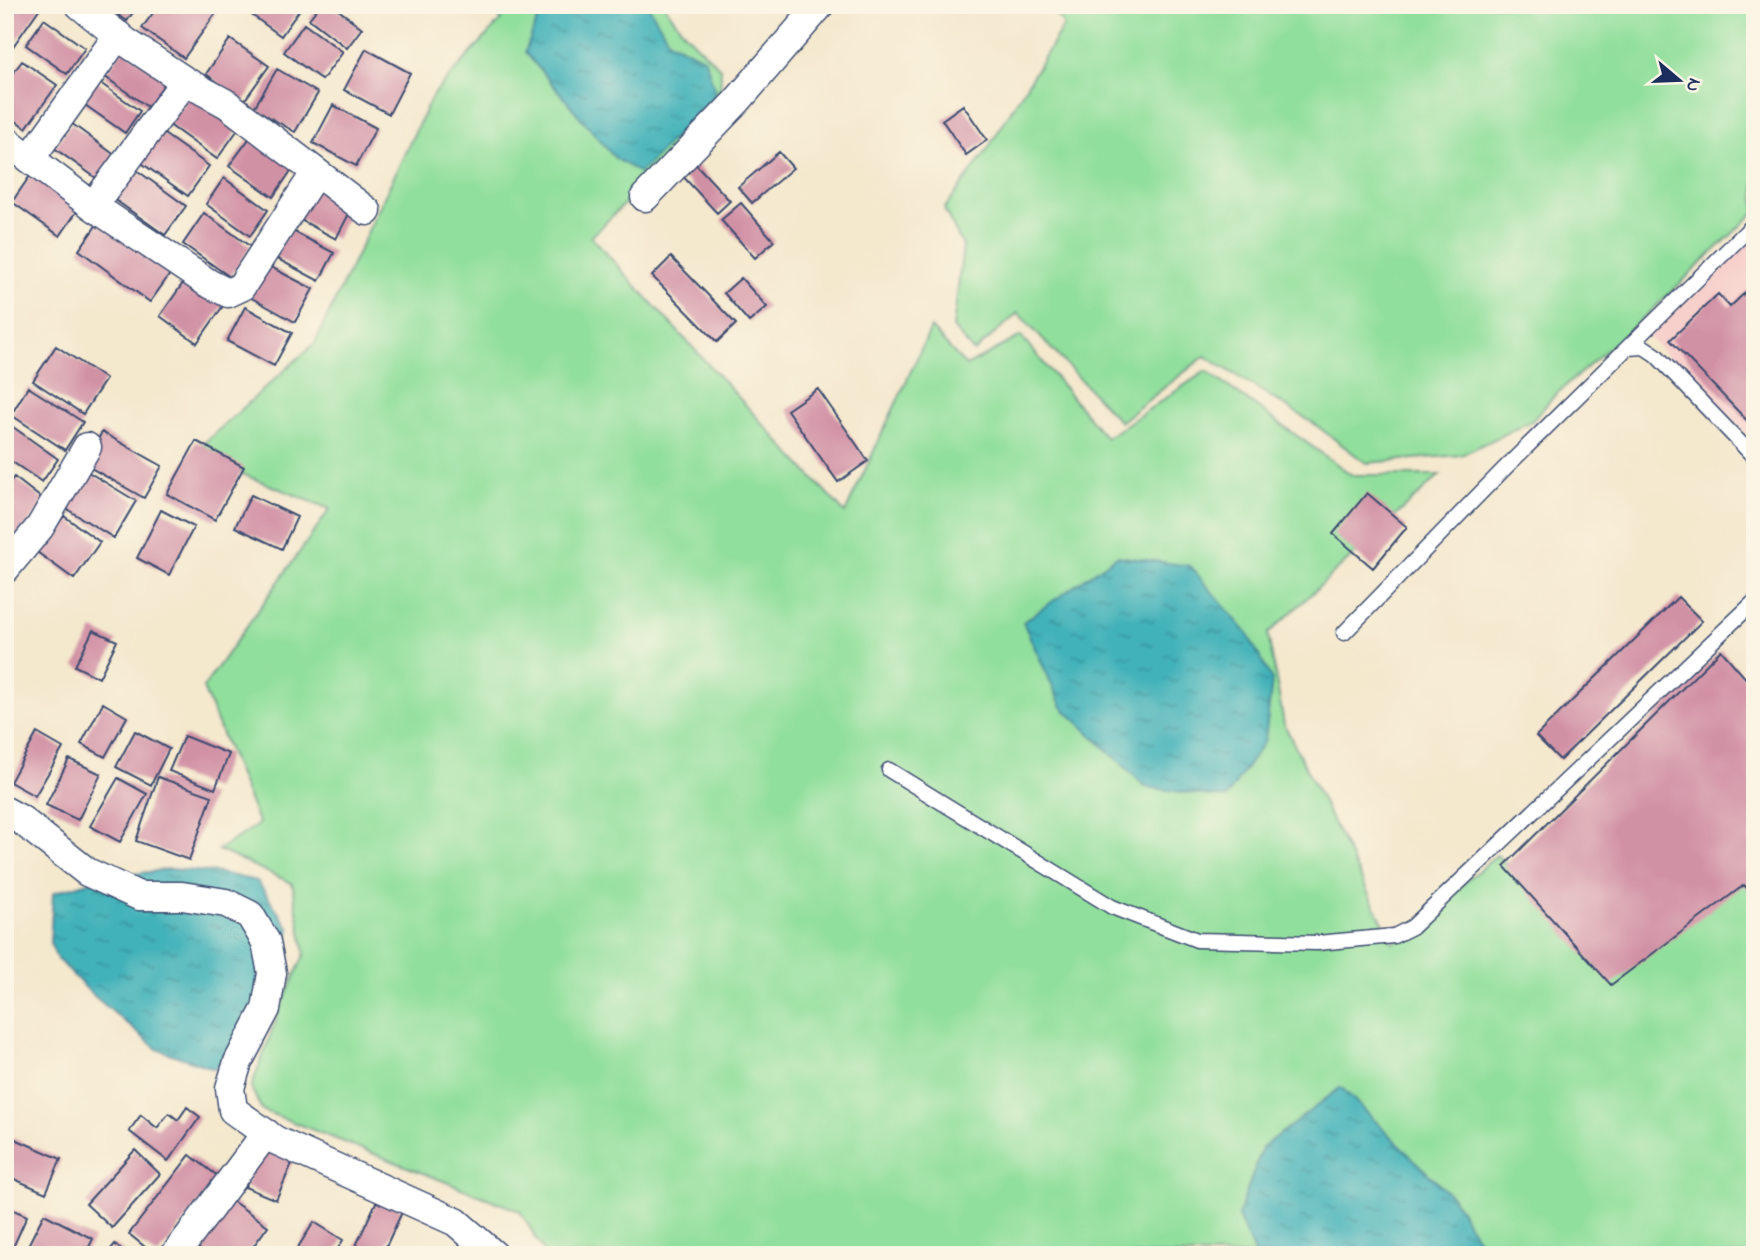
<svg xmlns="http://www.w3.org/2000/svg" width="1760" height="1260" viewBox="0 0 1760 1260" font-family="'Indie Flower',sans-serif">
  <defs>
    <pattern id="water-ripples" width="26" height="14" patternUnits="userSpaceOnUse" patternTransform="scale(1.75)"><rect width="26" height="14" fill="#42b2b9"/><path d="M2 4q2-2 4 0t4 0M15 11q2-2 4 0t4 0" fill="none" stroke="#36919a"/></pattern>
  </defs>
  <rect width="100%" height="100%" fill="#fcf5e5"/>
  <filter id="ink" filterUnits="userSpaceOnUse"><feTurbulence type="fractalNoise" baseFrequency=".0143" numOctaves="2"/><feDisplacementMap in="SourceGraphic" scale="14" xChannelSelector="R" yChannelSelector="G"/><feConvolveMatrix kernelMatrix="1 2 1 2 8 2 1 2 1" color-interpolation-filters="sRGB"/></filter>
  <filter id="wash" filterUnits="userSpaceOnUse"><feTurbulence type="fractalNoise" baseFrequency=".00686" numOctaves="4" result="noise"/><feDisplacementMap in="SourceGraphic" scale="28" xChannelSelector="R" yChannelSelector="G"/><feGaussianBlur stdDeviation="1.57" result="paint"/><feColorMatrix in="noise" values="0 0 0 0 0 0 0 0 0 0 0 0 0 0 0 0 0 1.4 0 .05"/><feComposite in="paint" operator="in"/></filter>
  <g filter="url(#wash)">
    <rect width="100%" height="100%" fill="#f4e8cd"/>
    <path fill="#f7d0cc" d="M 1755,223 L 1755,442 L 1639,328 Z"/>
    <path fill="#91df9c" stroke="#56877d" stroke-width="2" d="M 494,5 L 664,5 L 683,31 L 721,69 L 720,109 L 591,237 L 845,513 L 931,328 L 966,366 L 1021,336 L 1106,438 L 1206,371 L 1352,475 L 1440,475 L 1268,634 L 1284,724 L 1393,943 L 1497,855 L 1612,980 L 1750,878 L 1755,884 L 1755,1255 L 546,1255 L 520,1211 L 262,1110 L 251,1088 L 280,1009 L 305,953 L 292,883 L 218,850 L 259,824 L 203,688 L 330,509 L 192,454 L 315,343 L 432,96 L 501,20 Z
      M 1049,5 L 1755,5 L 1755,212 L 1647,315 L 1554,396 L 1532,421 L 1461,455 L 1366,463 L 1313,423 L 1205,356 L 1120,422 L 1018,313 L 974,352 L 953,328 L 963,246 L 944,209 L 985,153 L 1064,25 Z"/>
    <path fill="url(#water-ripples)" stroke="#2e708c" stroke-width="2" d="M 543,5 L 648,5 L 669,41 L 705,59 L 716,94 L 640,173 L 615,158 L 525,52 Z
      M 1117,556 L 1190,566 L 1247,633 L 1272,680 L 1265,740 L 1226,798 L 1146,787 L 1062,707 L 1023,622 Z
      M 170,869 L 220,873 L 257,881 L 290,929 L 279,985 L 232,1051 L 215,1069 L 157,1049 L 93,995 L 57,959 L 50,943 L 53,893 L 98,879 Z
      M 1341,1087 L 1453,1198 L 1478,1241 L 1476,1255 L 1255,1255 L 1238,1216 L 1262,1148 Z"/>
    <g id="blocks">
      <path fill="#d191a5" d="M 5,5 L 42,5 L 7,55 L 5,54 Z
        M 104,5 L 138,5 L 127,21 Z
        M 159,5 L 204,5 L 216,13 L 184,58 L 142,28 Z
        M 244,5 L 303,5 L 281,36 L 242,8 Z
        M 320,5 L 332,5 L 362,28 L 347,48 L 309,19 Z
        M 44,19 L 85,48 L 67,74 L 26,45 Z
        M 304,24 L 343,52 L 322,80 L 284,52 Z
        M 230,39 L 269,66 L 244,101 L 206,74 Z
        M 123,49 L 167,80 L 148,107 L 104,76 Z
        M 366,49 L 410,73 L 389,114 L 344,90 Z
        M 22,61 L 57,85 L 26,128 L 5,113 L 5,84 Z
        M 277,69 L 318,93 L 295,132 L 254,108 Z
        M 93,78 L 140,111 L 125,133 L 78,100 Z
        M 191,93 L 239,128 L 217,159 L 168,124 Z
        M 333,105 L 376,128 L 356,166 L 313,143 Z
        M 963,105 L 987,140 L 966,155 L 942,120 Z
        M 71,123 L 116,156 L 99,180 L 54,148 Z
        M 157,129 L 209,166 L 188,196 L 136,159 Z
        M 252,135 L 295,165 L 273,197 L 229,166 Z
        M 779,152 L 793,168 L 752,203 L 738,187 Z
        M 691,159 L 730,201 L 717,213 L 678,171 Z
        M 135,169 L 186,206 L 165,235 L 114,199 Z
        M 34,170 L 82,204 L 60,236 L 12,202 Z
        M 224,178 L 268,210 L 250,236 L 206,204 Z
        M 313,187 L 352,208 L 336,239 L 297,218 Z
        M 741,203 L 774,241 L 755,258 L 721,220 Z
        M 204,213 L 251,247 L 230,277 L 183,244 Z
        M 98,223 L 170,274 L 150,302 L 79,250 Z
        M 289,229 L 334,253 L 319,281 L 274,257 Z
        M 671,257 L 736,324 L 717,342 L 652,276 Z
        M 267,265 L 313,289 L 295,322 L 250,297 Z
        M 188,276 L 225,303 L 197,343 L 160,316 Z
        M 741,278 L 767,307 L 749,322 L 724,293 Z
        M 1755,283 L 1755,429 L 1670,340 L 1718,294 L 1730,307 Z
        M 245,307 L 292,333 L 274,366 L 227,341 Z
        M 56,346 L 106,379 L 83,414 L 33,381 Z
        M 28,387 L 83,422 L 65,450 L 11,415 Z
        M 818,389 L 868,461 L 838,482 L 787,410 Z
        M 6,422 L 58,459 L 42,482 L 5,457 Z
        M 102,432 L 162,466 L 144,498 L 84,464 Z
        M 196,441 L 244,467 L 215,520 L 167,494 Z
        M 80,467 L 136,501 L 114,538 L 57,503 Z
        M 14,477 L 45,501 L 13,544 L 5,538 L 5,489 Z
        M 1367,493 L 1407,527 L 1373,568 L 1333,534 Z
        M 251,495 L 297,517 L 282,549 L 235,527 Z
        M 161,510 L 194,527 L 169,575 L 137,558 Z
        M 64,516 L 100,542 L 74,579 L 37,552 Z
        M 1678,597 L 1702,621 L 1560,760 L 1536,736 Z
        M 93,630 L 117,641 L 99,678 L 75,666 Z
        M 1721,650 L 1755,689 L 1755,897 L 1744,885 L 1611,985 L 1504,866 Z
        M 103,703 L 127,717 L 105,757 L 81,744 Z
        M 135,731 L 169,749 L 151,785 L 116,767 Z
        M 37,733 L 63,748 L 35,796 L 10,782 Z
        M 184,736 L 229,754 L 215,789 L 169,771 Z
        M 69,759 L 101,774 L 78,820 L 46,805 Z
        M 158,777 L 212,796 L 189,860 L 136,841 Z
        M 118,778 L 147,794 L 120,842 L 90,826 Z
        M 187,1107 L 200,1117 L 168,1161 L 129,1131 L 141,1115 L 157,1128 L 169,1113 L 178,1120 Z
        M 13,1138 L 61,1159 L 46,1193 L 5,1175 L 5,1156 Z
        M 265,1141 L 296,1154 L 276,1200 L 245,1187 Z
        M 135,1150 L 160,1174 L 112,1228 L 86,1204 Z
        M 190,1155 L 219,1177 L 159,1255 L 155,1255 L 129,1234 Z
        M 228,1198 L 268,1226 L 247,1255 L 207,1255 L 194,1245 Z
        M 378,1198 L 403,1210 L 382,1255 L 358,1255 L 353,1252 Z
        M 5,1206 L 27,1216 L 11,1252 L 5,1249 Z
        M 44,1214 L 93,1239 L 85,1255 L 23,1255 Z
        M 314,1222 L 343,1240 L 334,1255 L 293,1255 Z
        M 115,1244 L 127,1255 L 106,1255 Z"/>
    </g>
  </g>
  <g filter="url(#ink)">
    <use href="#blocks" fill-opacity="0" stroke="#3c4b6f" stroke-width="2"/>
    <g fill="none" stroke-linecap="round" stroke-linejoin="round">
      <g stroke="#3c4b6f" stroke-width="17">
        <path id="lane" d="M 1627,348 L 1755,223
          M 1344,633 L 1502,471 L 1627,348 L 1644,347 L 1656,355 L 1755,458
          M 889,770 L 1112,907 L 1197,940 L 1317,943 L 1394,936 L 1412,927 L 1755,601"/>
      </g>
      <g stroke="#3c4b6f" stroke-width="31">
        <path id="street" d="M 80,5 L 126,42 L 185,81 L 227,104 L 367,211
          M 5,140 L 93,206 L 185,81
          M 30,159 L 118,35
          M 645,197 L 737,101 L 820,5
          M 93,206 L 208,283 L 228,293 L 241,287 L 316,172
          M 5,569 L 40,527 L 87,447
          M 5,811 L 20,819 L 87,872 L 139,896 L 182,896 L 226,903 L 250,915 L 266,942 L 272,973 L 266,1009 L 238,1062 L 230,1088 L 233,1110 L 275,1140 L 456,1222 L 494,1255
          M 175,1255 L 266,1133"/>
      </g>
      <use href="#lane" stroke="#fff" stroke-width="14"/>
      <use href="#street" stroke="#fff" stroke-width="28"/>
    </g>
  </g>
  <rect width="1760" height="1260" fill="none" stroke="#fcf5e5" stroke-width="28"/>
  <g transform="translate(1679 80) rotate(109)" stroke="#fcf5e5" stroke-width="5" paint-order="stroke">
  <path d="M0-5L12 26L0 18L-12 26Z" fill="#1b2f5e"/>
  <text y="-10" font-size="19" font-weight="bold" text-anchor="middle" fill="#1b2f5e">N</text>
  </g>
</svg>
